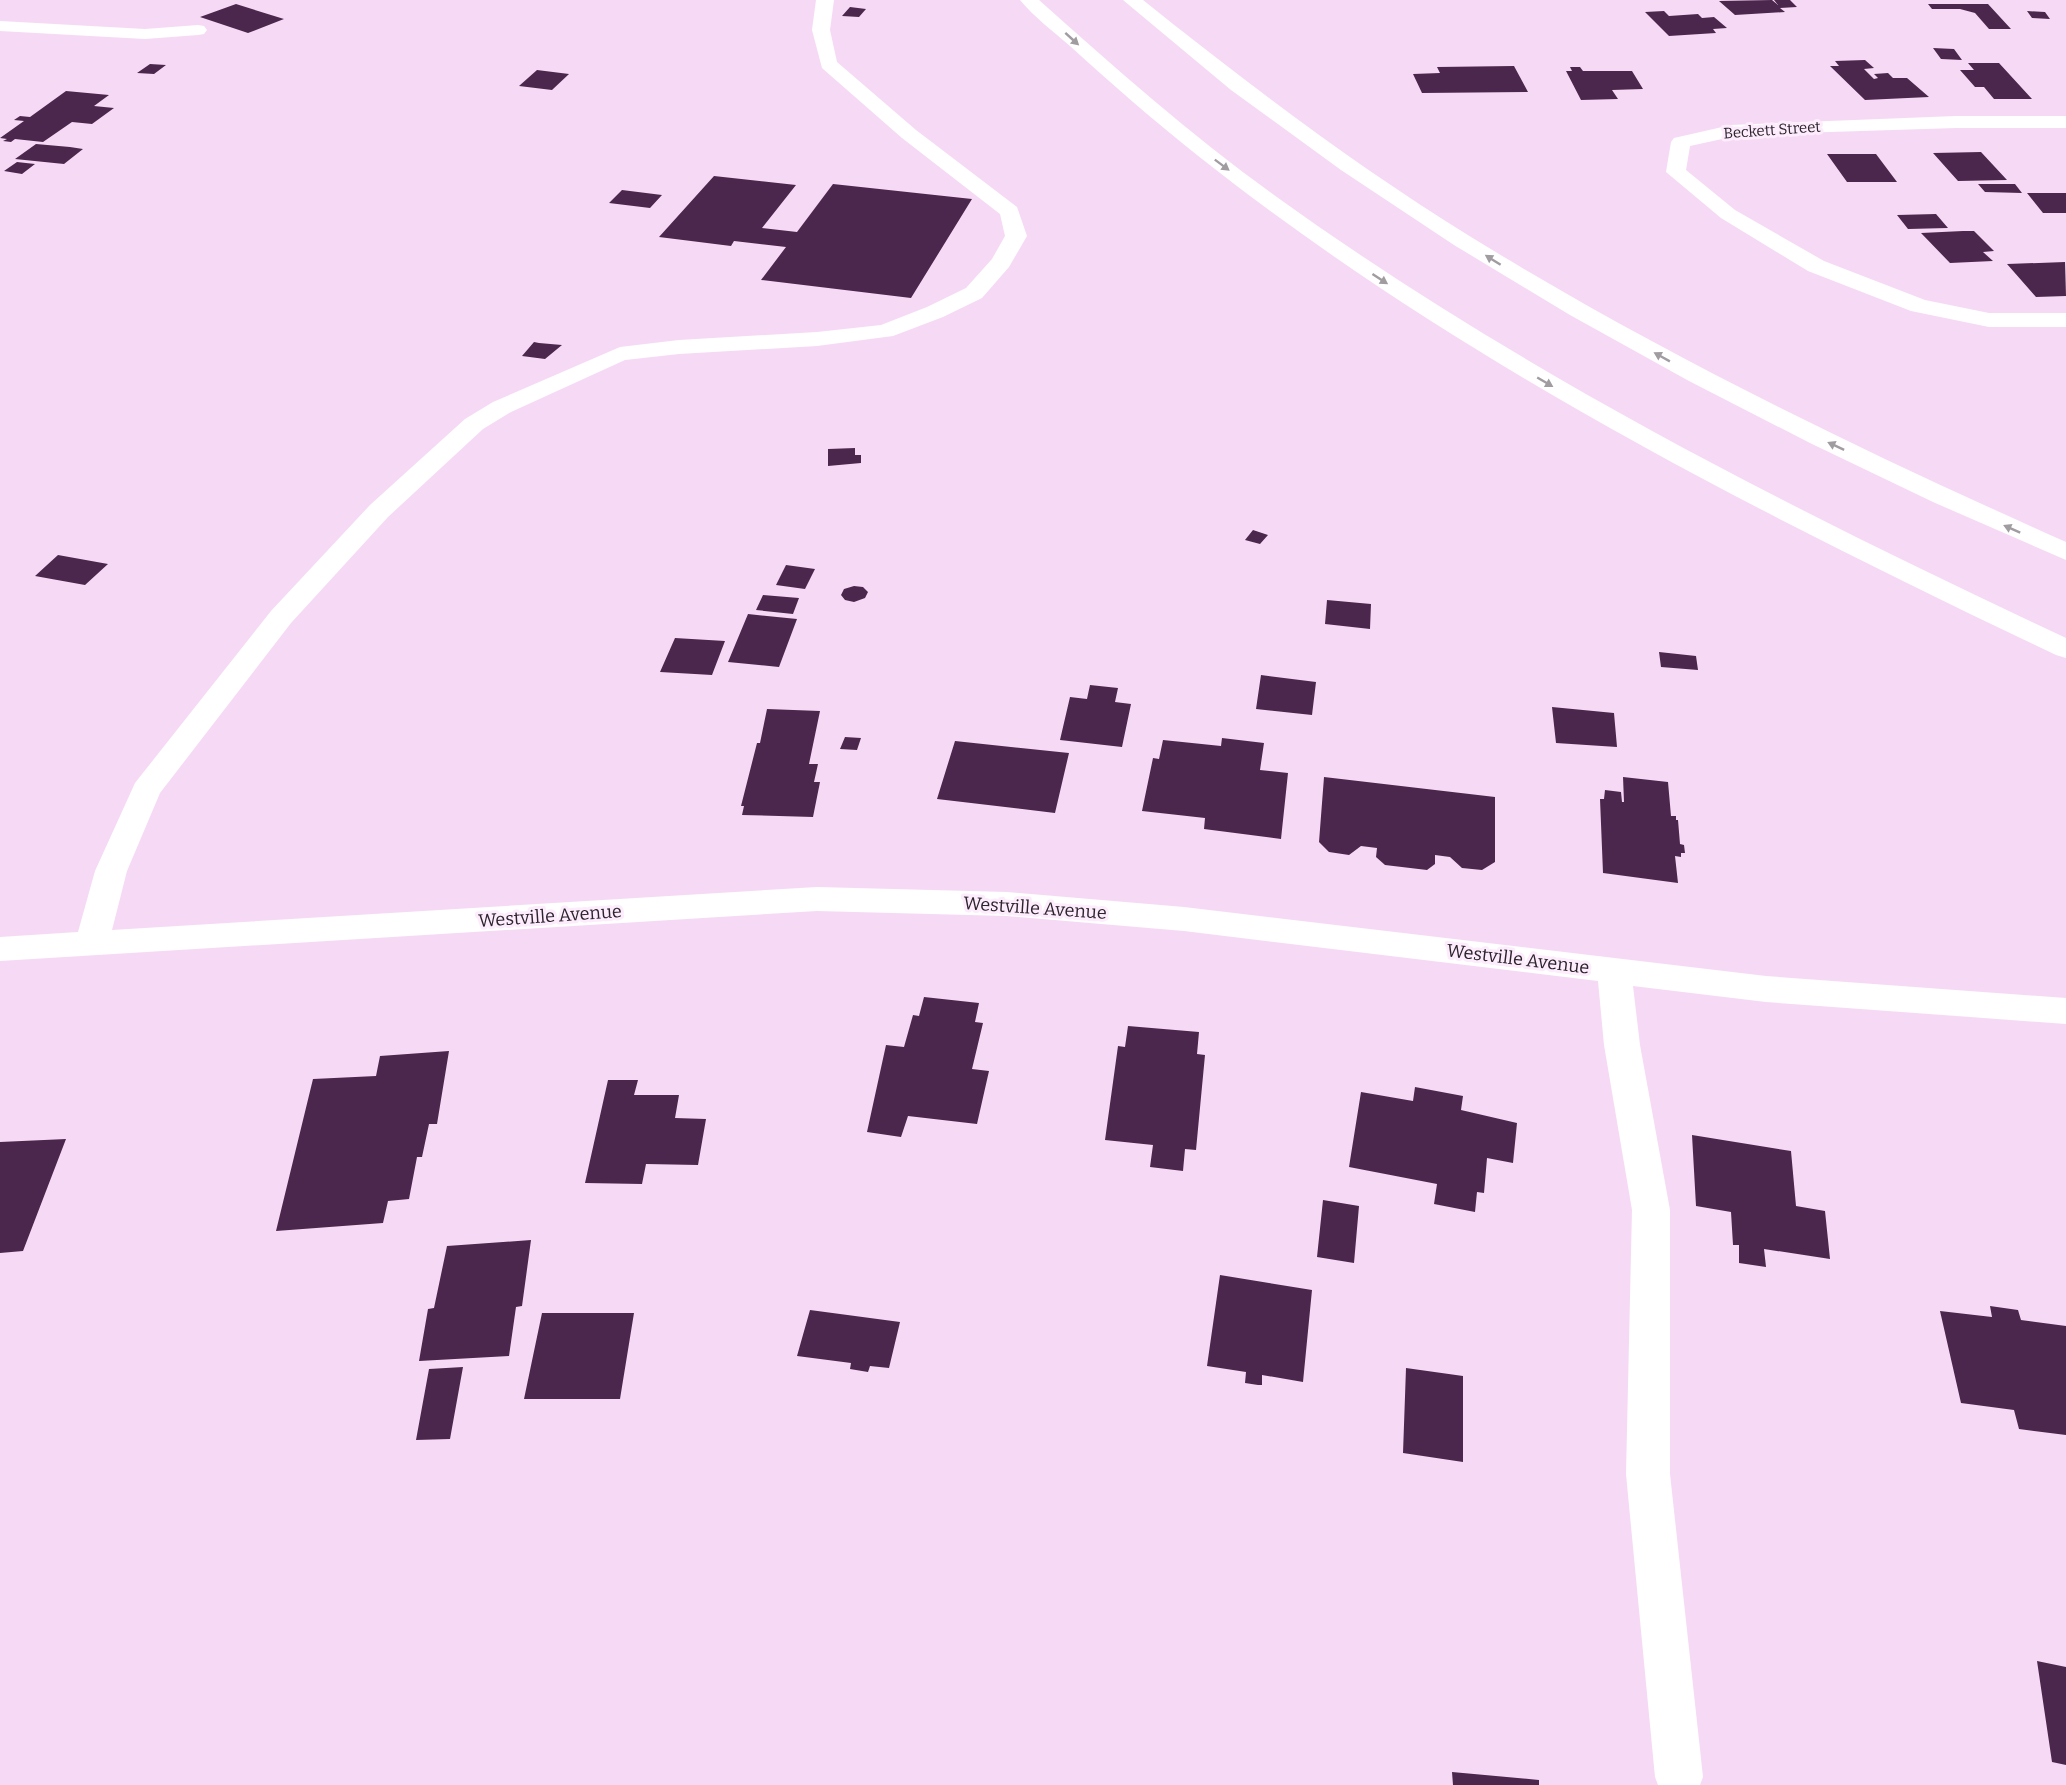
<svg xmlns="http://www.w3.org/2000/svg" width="2066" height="1785" viewBox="0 0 2066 1785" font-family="Bitter,serif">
  <rect width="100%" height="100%" fill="#f6daf5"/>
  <path fill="#4c274d" d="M 1772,0 L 1778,5 L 1774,0 L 1790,0 L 1797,7 L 1780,8 L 1785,12 L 1735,15 L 1719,1 Z
    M 236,4 L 271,15 L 284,19 L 248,33 L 200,17 Z
    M 1928,4 L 1988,4 L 2011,29 L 1989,29 L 1975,13 L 1960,9 L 1932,9 Z
    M 850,7 L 866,9 L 859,17 L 842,16 Z
    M 1664,11 L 1669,16 L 1698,14 L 1702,18 L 1714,17 L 1727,28 L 1713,29 L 1716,33 L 1669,36 L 1645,12 Z
    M 2027,11 L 2045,12 L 2050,19 L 2032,18 Z
    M 1933,48 L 1954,49 L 1962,60 L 1941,59 Z
    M 1865,60 L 1874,68 L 1864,69 L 1874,79 L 1878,78 L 1874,74 L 1888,73 L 1893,78 L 1907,78 L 1929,97 L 1865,100 L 1830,66 L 1839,66 L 1835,61 Z
    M 1968,63 L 1999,63 L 2032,99 L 1994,99 L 1984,87 L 1975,87 L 1960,70 L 1974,70 Z
    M 150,64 L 166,65 L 154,74 L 137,73 Z
    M 1514,66 L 1528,92 L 1422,93 L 1413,74 L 1440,73 L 1437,67 Z
    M 1570,67 L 1580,67 L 1583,71 L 1632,71 L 1643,89 L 1612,90 L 1618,99 L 1581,100 L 1566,71 L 1572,71 Z
    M 537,70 L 569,74 L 552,90 L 519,86 Z
    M 66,91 L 109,95 L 94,106 L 114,108 L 92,124 L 72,122 L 43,142 L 15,139 L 11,142 L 3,141 L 7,139 L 0,138 L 24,121 L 14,120 L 20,116 L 30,117 Z
    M 36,144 L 70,147 L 83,149 L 64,164 L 15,159 Z
    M 1981,152 L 2007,180 L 1958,181 L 1933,153 Z
    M 1827,154 L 1876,154 L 1897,182 L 1847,182 Z
    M 17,162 L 35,164 L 22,174 L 4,171 Z
    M 714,176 L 796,185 L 762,228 L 797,232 L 833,184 L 972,199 L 911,298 L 761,280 L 786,247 L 734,241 L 731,246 L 659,237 Z
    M 1978,184 L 2015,184 L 2022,193 L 1985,192 Z
    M 622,190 L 662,195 L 650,208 L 609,203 Z
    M 2027,193 L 2066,193 L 2066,213 L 2043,213 Z
    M 1936,214 L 1948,228 L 1908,229 L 1897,215 Z
    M 1963,231 L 1974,231 L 1994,251 L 1983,252 L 1993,261 L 1950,263 L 1921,233 Z
    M 2065,262 L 2066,296 L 2036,297 L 2007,264 Z
    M 534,342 L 539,343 L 562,345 L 545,359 L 522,356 Z
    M 855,448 L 855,455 L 861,455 L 861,463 L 828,466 L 828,449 Z
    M 1253,530 L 1268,535 L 1260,544 L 1245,540 Z
    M 58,555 L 108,564 L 85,585 L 35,576 Z
    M 786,565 L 815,569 L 805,589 L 776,585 Z
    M 854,586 L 863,587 L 868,592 L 865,598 L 854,602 L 845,600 L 841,595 L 844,589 Z
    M 763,595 L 799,598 L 793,614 L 756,610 Z
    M 1327,600 L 1371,604 L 1370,629 L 1325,624 Z
    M 748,614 L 797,619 L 779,667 L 728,662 Z
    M 675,638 L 725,641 L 712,675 L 660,672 Z
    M 1659,652 L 1696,656 L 1698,670 L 1661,667 Z
    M 1261,675 L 1316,682 L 1312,715 L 1256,709 Z
    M 1090,685 L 1118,688 L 1115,702 L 1131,704 L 1122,747 L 1060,740 L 1070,697 L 1087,699 Z
    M 1552,707 L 1614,713 L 1617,747 L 1556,743 Z
    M 767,709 L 820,711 L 809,764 L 818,764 L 814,782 L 820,782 L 813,817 L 742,815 L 744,806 L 741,806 L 757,743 L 760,743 Z
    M 845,737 L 861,738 L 857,750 L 840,749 Z
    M 1222,738 L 1264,743 L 1260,770 L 1288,773 L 1281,839 L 1204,829 L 1205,818 L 1142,811 L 1153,758 L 1159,759 L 1163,740 L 1221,746 Z
    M 955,741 L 1069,753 L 1055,813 L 937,799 Z
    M 1324,777 L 1495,797 L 1495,862 L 1482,870 L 1462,868 L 1450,857 L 1435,855 L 1435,864 L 1427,870 L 1385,865 L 1376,857 L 1377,848 L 1361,846 L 1349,855 L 1329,852 L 1319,842 Z
    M 1623,777 L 1668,782 L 1671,816 L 1676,816 L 1676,820 L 1678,820 L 1680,844 L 1684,845 L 1685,853 L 1681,853 L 1681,857 L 1675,856 L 1678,883 L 1603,873 L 1600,799 L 1604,799 L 1605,790 L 1621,792 L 1622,802 L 1624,802 Z
    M 924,997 L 979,1003 L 975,1022 L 983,1023 L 972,1069 L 989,1071 L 977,1124 L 908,1116 L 901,1137 L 867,1132 L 886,1045 L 904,1047 L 913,1015 L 919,1016 Z
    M 1128,1026 L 1199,1032 L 1197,1054 L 1205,1055 L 1196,1150 L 1185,1149 L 1183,1171 L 1150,1167 L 1153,1145 L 1105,1140 L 1118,1046 L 1125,1047 Z
    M 449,1051 L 437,1124 L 429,1124 L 422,1157 L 417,1157 L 409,1199 L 388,1201 L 383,1223 L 276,1231 L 313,1079 L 376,1076 L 380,1056 Z
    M 608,1080 L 638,1080 L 634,1095 L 679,1095 L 675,1118 L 706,1119 L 698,1165 L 646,1164 L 642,1184 L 585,1183 Z
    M 1415,1087 L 1463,1096 L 1461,1110 L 1517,1123 L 1513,1163 L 1487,1158 L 1484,1193 L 1477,1192 L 1475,1212 L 1434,1204 L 1437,1184 L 1349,1167 L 1361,1092 L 1413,1101 Z
    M 1692,1135 L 1791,1151 L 1796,1206 L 1825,1211 L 1830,1259 L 1764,1249 L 1766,1267 L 1739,1263 L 1739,1245 L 1733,1245 L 1731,1212 L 1696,1206 Z
    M 66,1139 L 23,1251 L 0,1253 L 0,1142 Z
    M 1323,1200 L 1359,1206 L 1354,1263 L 1317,1257 Z
    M 531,1240 L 522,1306 L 516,1307 L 509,1356 L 419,1361 L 428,1309 L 434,1308 L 447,1246 Z
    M 1220,1275 L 1312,1290 L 1303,1382 L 1262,1375 L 1262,1385 L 1258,1385 L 1245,1383 L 1246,1372 L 1207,1366 Z
    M 1990,1306 L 2018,1310 L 2021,1320 L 2066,1326 L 2066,1435 L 2019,1429 L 2014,1410 L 1961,1403 L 1940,1311 L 1992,1317 Z
    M 810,1310 L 900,1322 L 889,1368 L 870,1366 L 868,1372 L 850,1369 L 851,1363 L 797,1356 Z
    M 542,1313 L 634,1313 L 620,1399 L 524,1399 Z
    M 463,1367 L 450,1439 L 416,1440 L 429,1369 Z
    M 1406,1368 L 1463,1376 L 1463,1462 L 1403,1453 Z
    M 2037,1661 L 2066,1667 L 2066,1765 L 2052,1762 Z
    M 1452,1772 L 1539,1780 L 1539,1785 L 1453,1785 Z"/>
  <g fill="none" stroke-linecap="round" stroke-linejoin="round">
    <path fill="#fff" fill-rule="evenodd" d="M 816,0 L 834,0 L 830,30 L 837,62 L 916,130 L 1017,207 L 1027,236 L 1009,267 L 982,298 L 943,317 L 893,336 L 817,346 L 679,354 L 625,360 L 511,412 L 483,429 L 388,517 L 291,623 L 160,793 L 127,871 L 112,930 L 817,887 L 1007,892 L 1184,907 L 1766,976 L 2066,998 L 2066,1024 L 1766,1002 L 1633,986 L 1640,1045 L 1670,1210 L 1670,1474 L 1703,1777 L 1700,1785 L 1658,1785 L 1655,1777 L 1626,1474 L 1632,1210 L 1604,1045 L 1598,981 L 1184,931 L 1007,916 L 817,911 L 0,961 L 0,937 L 78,932 L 95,871 L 135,783 L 271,611 L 370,505 L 465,419 L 493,402 L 620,347 L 679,340 L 817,332 L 881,325 L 927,307 L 966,288 L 992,259 L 1005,236 L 1000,214 L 902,138 L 822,68 L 812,30 Z
      M 0,21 L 145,29 L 198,25 L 204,26 L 207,30 L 204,34 L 198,35 L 145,39 L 0,31 Z
      M 1956,116 L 2066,116 L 2066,128 L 1956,128 L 1798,133 L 1731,137 L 1690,146 L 1686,170 L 1735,210 L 1824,261 L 1925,300 L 1989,313 L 2066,313 L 2066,327 L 1989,327 L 1911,311 L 1808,271 L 1721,218 L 1666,172 L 1671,142 L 1674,138 L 1731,125 Z"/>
    <path fill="#fff" fill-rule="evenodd" d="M 1020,0 L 1039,0 C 1115,68 1191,135 1274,195 C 1521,373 1791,509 2066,638 L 2066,658 L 2056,655 C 1756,512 1458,362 1197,155 C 1153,120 1112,84 1070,46 C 1054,32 1034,17 1020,0 Z
      M 1123,0 L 1143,0 C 1248,84 1356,166 1471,237 C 1661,354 1862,451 2066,542 L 2066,560 L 1933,502 L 1810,443 L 1689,381 L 1570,315 L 1454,245 L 1341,170 L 1231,90 Z"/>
  </g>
  <defs><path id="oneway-solid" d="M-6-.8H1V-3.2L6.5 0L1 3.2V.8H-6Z" transform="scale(1.5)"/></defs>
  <g fill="#a09ca0">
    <use href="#oneway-solid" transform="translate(1072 39) rotate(42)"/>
    <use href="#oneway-solid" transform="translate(1222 165) rotate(37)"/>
    <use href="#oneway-solid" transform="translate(1493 260) rotate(-148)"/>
    <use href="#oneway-solid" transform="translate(1380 279) rotate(33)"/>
    <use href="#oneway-solid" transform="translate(1662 357) rotate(-151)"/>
    <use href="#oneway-solid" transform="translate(1545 382) rotate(30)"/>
    <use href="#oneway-solid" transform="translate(1836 446) rotate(-155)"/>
    <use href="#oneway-solid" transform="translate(2012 529) rotate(-156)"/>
  </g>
  <g text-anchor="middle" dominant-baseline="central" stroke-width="6" stroke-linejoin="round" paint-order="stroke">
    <g font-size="15" fill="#2d232d" stroke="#fcecfc">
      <text transform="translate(1772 130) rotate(-4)">Beckett Street</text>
    </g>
    <g font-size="18" fill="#2d232d" stroke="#fcecfc">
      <text transform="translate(1035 908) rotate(4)">Westville Avenue</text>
      <text transform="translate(550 916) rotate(-4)">Westville Avenue</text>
      <text transform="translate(1518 959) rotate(7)">Westville Avenue</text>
    </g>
  </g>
</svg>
